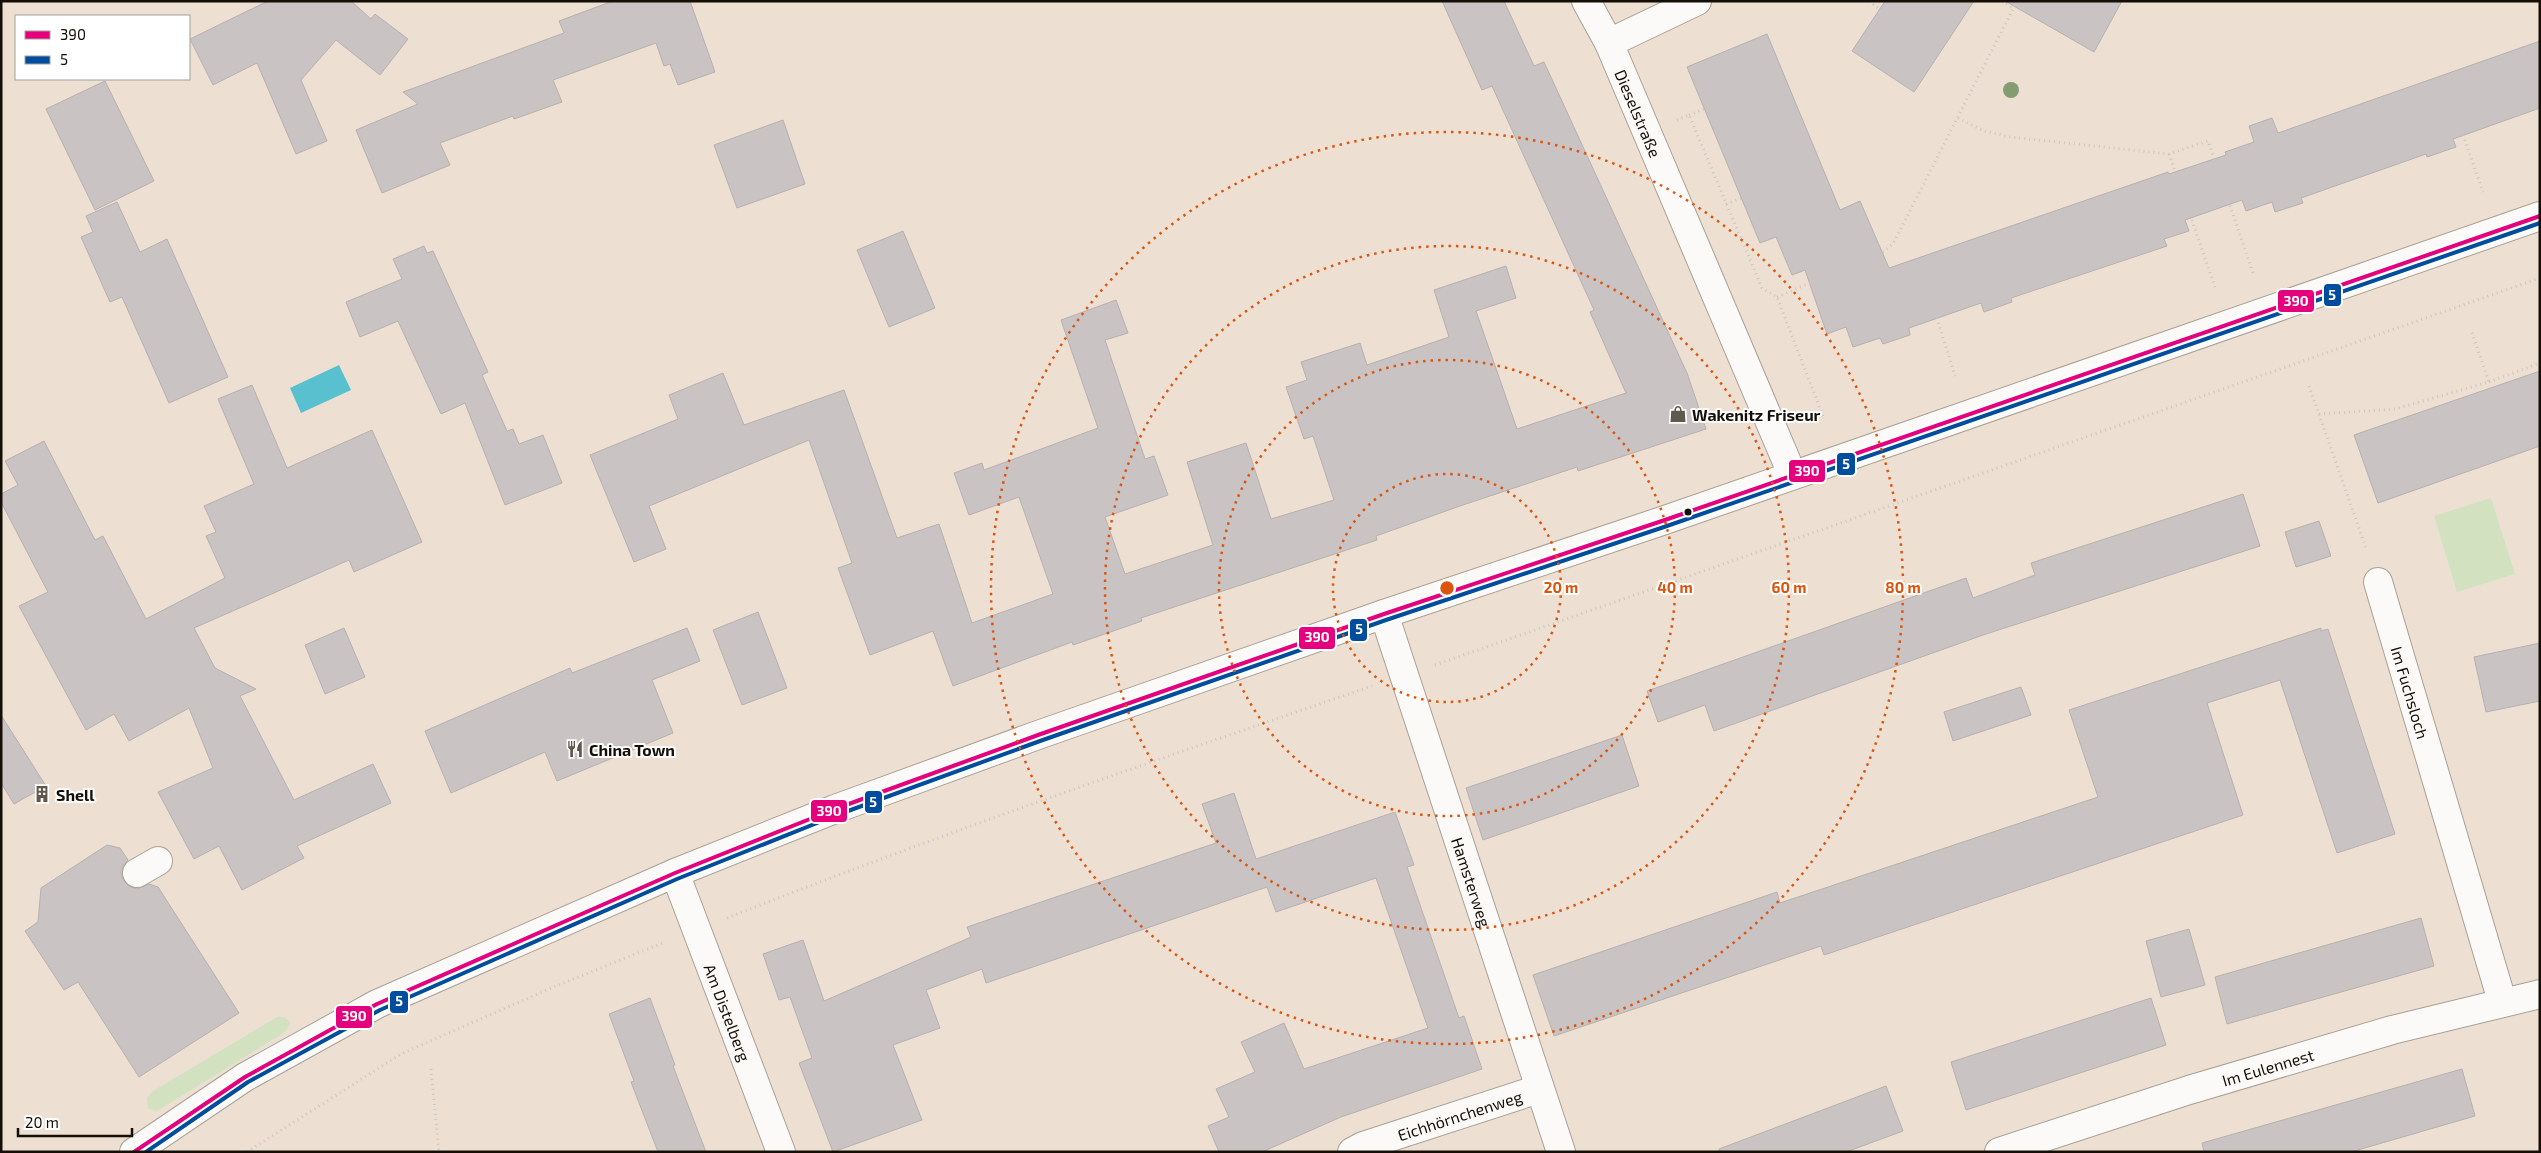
<svg xmlns="http://www.w3.org/2000/svg" width="2541" height="1153" viewBox="0 0 2541 1153" font-family="'Exo 2',sans-serif">
  <rect width="100%" height="100%" fill="#ede0d2"/>
  <path fill="#d2e2c0" d="M 2491,498 L 2515,574 L 2457,592 L 2434,516 Z
    M 277,1017 L 285,1017 L 290,1022 L 287,1030 L 279,1036 L 157,1111 L 148,1109 L 147,1098 L 153,1091 Z"/>
  <path fill="#59c0cf" d="M 339,365 L 351,390 L 301,413 L 290,388 Z"/>
  <path fill="#cac3c3" stroke="#b7b0af" d="M 268,1 L 351,1 L 371,19 L 375,14 L 408,39 L 380,75 L 336,40 L 301,80 L 327,141 L 296,154 L 257,63 L 213,85 L 190,39 Z
    M 613,1 L 690,1 L 715,72 L 678,85 L 670,64 L 664,66 L 656,43 L 553,80 L 562,102 L 514,119 L 513,116 L 440,143 L 450,165 L 382,193 L 356,130 L 418,104 L 403,92 L 564,33 L 559,21 Z
    M 1442,1 L 1504,1 L 1534,66 L 1544,62 L 1687,373 L 1706,429 L 1578,471 L 1577,467 L 1460,506 L 1376,536 L 1377,540 L 1141,618 L 1142,621 L 1073,645 L 1072,642 L 953,686 L 933,631 L 870,655 L 838,568 L 852,563 L 809,440 L 649,506 L 666,549 L 634,562 L 590,455 L 678,419 L 669,395 L 723,373 L 744,425 L 844,390 L 897,538 L 939,524 L 972,623 L 1053,594 L 1019,497 L 969,515 L 954,473 L 982,463 L 984,470 L 1098,428 L 1061,320 L 1116,300 L 1128,333 L 1105,340 L 1145,459 L 1154,456 L 1168,495 L 1105,517 L 1125,574 L 1213,545 L 1187,462 L 1246,443 L 1271,519 L 1334,500 L 1313,436 L 1304,439 L 1286,387 L 1307,380 L 1301,362 L 1360,343 L 1367,365 L 1449,337 L 1434,290 L 1506,266 L 1516,298 L 1476,311 L 1517,429 L 1626,393 L 1590,312 L 1594,310 L 1492,86 L 1482,90 Z
    M 1885,1 L 1974,1 L 1914,92 L 1852,51 Z
    M 2005,1 L 2122,1 L 2094,52 Z
    M 1767,34 L 1840,210 L 1860,201 L 1889,268 L 2168,172 L 2169,174 L 2226,155 L 2225,152 L 2254,142 L 2249,126 L 2272,118 L 2278,133 L 2540,41 L 2540,108 L 2453,139 L 2456,147 L 2427,157 L 2426,154 L 2301,198 L 2303,203 L 2275,212 L 2272,202 L 2246,211 L 2242,200 L 2185,220 L 2189,231 L 2164,239 L 2167,246 L 2011,298 L 2012,302 L 1984,312 L 1981,303 L 1909,328 L 1910,335 L 1883,344 L 1880,338 L 1853,347 L 1846,327 L 1827,334 L 1805,270 L 1792,275 L 1776,237 L 1760,243 L 1687,67 Z
    M 105,81 L 154,181 L 95,210 L 46,109 Z
    M 783,120 L 805,184 L 737,208 L 714,145 Z
    M 117,202 L 140,252 L 167,239 L 228,377 L 169,403 L 122,297 L 110,302 L 81,237 L 93,232 L 86,216 Z
    M 903,231 L 935,308 L 889,327 L 857,250 Z
    M 424,246 L 427,253 L 433,251 L 488,372 L 482,375 L 507,431 L 513,429 L 519,444 L 543,435 L 562,483 L 505,505 L 465,403 L 441,414 L 398,321 L 360,337 L 346,302 L 402,279 L 393,259 Z
    M 2540,371 L 2540,446 L 2378,503 L 2354,435 Z
    M 252,385 L 287,468 L 372,430 L 422,542 L 354,572 L 349,560 L 194,628 L 215,668 L 256,689 L 240,696 L 294,800 L 373,764 L 391,803 L 297,846 L 304,858 L 242,890 L 219,846 L 194,859 L 158,792 L 213,768 L 189,708 L 129,741 L 114,714 L 86,730 L 19,606 L 48,592 L 1,502 L 1,494 L 18,485 L 5,461 L 44,441 L 95,540 L 103,536 L 146,619 L 225,578 L 206,536 L 216,532 L 204,506 L 254,484 L 218,399 Z
    M 2243,494 L 2260,546 L 1986,634 L 1714,731 L 1705,705 L 1658,722 L 1647,691 L 1966,578 L 1973,598 L 2035,575 L 2031,563 Z
    M 2319,521 L 2331,556 L 2296,567 L 2285,532 Z
    M 758,612 L 787,688 L 742,705 L 713,630 Z
    M 344,628 L 365,677 L 325,694 L 305,645 Z
    M 687,628 L 700,661 L 652,680 L 673,733 L 557,781 L 545,752 L 451,793 L 425,731 L 570,668 L 572,673 Z
    M 2321,628 L 2321,631 L 2328,629 L 2395,834 L 2337,853 L 2280,680 L 2207,703 L 2243,815 L 1824,955 L 1821,946 L 1554,1036 L 1533,975 L 1777,892 L 1780,903 L 2098,797 L 2069,710 Z
    M 2540,643 L 2540,701 L 2486,712 L 2474,657 Z
    M 2021,687 L 2031,715 L 1953,741 L 1944,712 Z
    M 1,715 L 46,786 L 14,804 L 1,783 Z
    M 1622,735 L 1639,786 L 1483,840 L 1466,788 Z
    M 1234,793 L 1256,859 L 1395,812 L 1414,865 L 1407,867 L 1459,1018 L 1464,1016 L 1482,1069 L 1341,1117 L 1262,1152 L 1219,1152 L 1208,1126 L 1229,1117 L 1216,1089 L 1255,1072 L 1241,1042 L 1284,1023 L 1304,1069 L 1428,1028 L 1376,878 L 1276,912 L 1267,887 L 986,983 L 982,969 L 926,990 L 940,1028 L 893,1045 L 922,1120 L 833,1152 L 799,1063 L 812,1058 L 790,997 L 779,1000 L 763,954 L 803,940 L 824,1001 L 971,937 L 967,927 L 1216,843 L 1202,804 Z
    M 107,845 L 120,848 L 128,860 L 123,866 L 121,873 L 124,881 L 129,886 L 137,889 L 149,884 L 158,887 L 239,1013 L 139,1077 L 78,982 L 64,990 L 25,931 L 38,922 L 41,888 Z
    M 2421,918 L 2434,966 L 2227,1024 L 2215,977 Z
    M 2189,929 L 2205,985 L 2161,997 L 2146,941 Z
    M 650,998 L 675,1065 L 673,1066 L 706,1152 L 658,1152 L 631,1082 L 634,1081 L 609,1014 Z
    M 2151,998 L 2166,1045 L 1966,1110 L 1951,1062 Z
    M 2462,1069 L 2475,1116 L 2351,1152 L 2204,1152 L 2202,1143 Z
    M 1886,1086 L 1903,1131 L 1846,1152 L 1719,1152 L 1719,1149 Z"/>
  <g fill="none" stroke-linecap="round" stroke-linejoin="round">
    <g stroke="#a9a095" stroke-width="30">
      <g id="minor">
        <path id="s1" d="M 1586,1 L 1609,43 L 1792,474"/>
        <path d="M 1609,43 L 1697,1"/>
        <path id="s2" d="M 2378,582 L 2502,1001"/>
        <path id="s3" d="M 1384,614 L 1561,1152"/>
        <path d="M 137,873 L 158,861"/>
        <path id="s4" d="M 675,873 L 781,1152"/>
        <path id="s5" d="M 1352,1152 L 1363,1146 L 1539,1089"/>
        <path id="s6" d="M 1999,1152 L 2189,1090 L 2392,1030 L 2540,994"/>
      </g>
    </g>
    <g stroke="#a9a095" stroke-width="30">
      <path id="major" d="M 134,1152 L 245,1077 L 377,1004 L 675,873 L 835,809 L 1038,735 L 1384,614 L 1662,521 L 2540,216"/>
    </g>
    <path stroke="#cac6c1" stroke-width="3" stroke-dasharray="1 4" stroke-linecap="butt" d="M 1869,1 L 1879,9
      M 2002,1 L 2013,8
      M 1689,115 L 1704,109
      M 1958,118 L 1984,131 L 2010,137 L 2169,154 L 2208,141 L 2253,273
      M 1677,120 L 1689,115 L 1762,288 L 1777,297 L 1824,419
      M 2463,135 L 2483,192
      M 2169,154 L 2215,287
      M 1726,204 L 1742,198
      M 1777,297 L 1883,252 L 1893,244 L 2017,1
      M 1937,318 L 1955,376
      M 2489,382 L 2540,363
      M 2309,386 L 2367,551
      M 2319,414 L 2395,409 L 2489,382 L 2471,330
      M 1435,665 L 2540,278
      M 727,918 C 940,834 1156,760 1372,686
      M 431,1069 L 439,1152
      M 247,1152 L 401,1054 L 556,986 L 665,942"/>
    <use href="#minor" stroke="#fcfaf8" stroke-width="28"/>
    <use href="#major" stroke="#fcfaf8" stroke-width="28"/>
    <g stroke="#fff" stroke-width="8">
      <path id="bus-1" d="M 134,1152 L 245,1077 L 377,1004 L 675,873 L 835,809 L 1038,735 L 1384,614 L 1662,521 L 2540,216"/>
    </g>
    <g stroke="#fff" stroke-width="8">
      <path id="bus-2" d="M 146,1152 L 248,1082 L 380,1010 L 677,879 L 837,815 L 1040,741 L 1386,620 L 1664,527 L 2540,223"/>
    </g>
    <use href="#bus-1" stroke="#e5007d" stroke-width="4"/>
    <use href="#bus-2" stroke="#004d9e" stroke-width="4"/>
  </g>
  <circle fill="#849d70" cx="2011" cy="90" r="8"/>
  <g fill="none" stroke="#dd550c" stroke-width="2.5" stroke-dasharray="2.5 5">
    <circle cx="1447" cy="588" r="114"/>
    <circle cx="1447" cy="588" r="228"/>
    <circle cx="1447" cy="588" r="342"/>
    <circle cx="1447" cy="588" r="456"/>
  </g>
  <defs>
    <g id="shop-bare" transform="scale(1.35)"><path d="M-5-2.5h2.3a2.7 3.5 0 0 1 5.4 0H5L5.5 6h-11ZM-1.5-2.5h3a1.5 2.3 0 0 0-3 0Z" fill="#61584d" stroke="#fff" stroke-width="2.5" paint-order="stroke"/></g>
    <g id="restaurant-bare" transform="scale(1.35)"><path d="M-5-6h1v4h1v-4h1v4h1v-4h1v5L-1.5 .5V6h-2V.5L-5-1ZM5-6V6H3V1.5H1.5Q1.5-4 5-6Z" fill="#61584d" stroke="#fff" stroke-width="2.5" paint-order="stroke"/></g>
    <g id="building-bare" transform="scale(1.35)"><path d="M-4-6H4V6H1V3H-1V6H-4ZM-2.5-4.3h1.7v1.8h-1.7ZM.8-4.3h1.7v1.8H.8ZM-2.5-1h1.7V.8h-1.7ZM.8-1h1.7V.8H.8Z" fill="#61584d" stroke="#fff" stroke-width="2.5" paint-order="stroke"/></g>
  </defs>
  <g fill-rule="evenodd">
    <use href="#shop-bare" x="1678" y="414"/>
    <use href="#restaurant-bare" x="575" y="749"/>
    <use href="#building-bare" x="42" y="794"/>
  </g>
  <circle fill="#150e06" stroke="#fff" stroke-width="2" cx="1688" cy="512" r="4.5"/>
  <g text-anchor="middle" dominant-baseline="central" stroke-width="4" stroke-linejoin="round" paint-order="stroke">
    <g font-size="16" fill="#150e06" stroke="#fff">
      <text stroke="none"><textPath href="#s1" startOffset="124">Dieselstraße</textPath></text>
      <text stroke="none"><textPath href="#s2" startOffset="115">Im Fuchsloch</textPath></text>
      <text stroke="none"><textPath href="#s3" startOffset="282">Hamsterweg</textPath></text>
      <text stroke="none"><textPath href="#s4" startOffset="149">Am Distelberg</textPath></text>
      <text stroke="none"><textPath href="#s6" startOffset="282">Im Eulennest</textPath></text>
      <text stroke="none"><textPath href="#s5" startOffset="114">Eichhörnchenweg</textPath></text>
    </g>
    <g font-size="16" font-weight="bold" fill="#150e06" stroke="#fff" text-anchor="start">
      <text x="1692" y="414">Wakenitz Friseur</text>
      <text x="589" y="749">China Town</text>
      <text x="56" y="794">Shell</text>
    </g>
  </g>
  <circle cx="1447" cy="588" r="8" fill="#dd550c" stroke="#fff" stroke-width="2.5"/>
  <g font-size="15" text-anchor="middle" font-weight="bold" fill="#dd550c" stroke="#fff" stroke-width="4" stroke-linejoin="round" paint-order="stroke">
    <text x="1561" y="593">20 m</text>
    <text x="1675" y="593">40 m</text>
    <text x="1789" y="593">60 m</text>
    <text x="1903" y="593">80 m</text>
  </g>
  <g stroke="#fff" stroke-width="2">
    <rect x="2323" y="283" width="19" height="24" rx="5" fill="#004d9e"/>
    <rect x="2277" y="289" width="38" height="24" rx="5" fill="#e5007d"/>
    <rect x="1836" y="452" width="20" height="24" rx="5" fill="#004d9e"/>
    <rect x="1788" y="459" width="38" height="24" rx="5" fill="#e5007d"/>
    <rect x="1349" y="618" width="19" height="24" rx="5" fill="#004d9e"/>
    <rect x="1298" y="626" width="38" height="24" rx="5" fill="#e5007d"/>
    <rect x="864" y="790" width="19" height="24" rx="5" fill="#004d9e"/>
    <rect x="810" y="799" width="38" height="24" rx="5" fill="#e5007d"/>
    <rect x="389" y="990" width="20" height="24" rx="5" fill="#004d9e"/>
    <rect x="335" y="1005" width="38" height="24" rx="5" fill="#e5007d"/>
  </g>
  <g font-size="14" text-anchor="middle" font-weight="bold" fill="#fff">
    <text x="2332" y="300">5</text>
    <text x="2296" y="306">390</text>
    <text x="1846" y="469">5</text>
    <text x="1807" y="476">390</text>
    <text x="1359" y="634">5</text>
    <text x="1317" y="642">390</text>
    <text x="873" y="807">5</text>
    <text x="829" y="816">390</text>
    <text x="399" y="1006">5</text>
    <text x="354" y="1021">390</text>
  </g>
  <rect width="2541" height="1153" fill="none" stroke="#150e06" stroke-width="5"/>
  <rect x="15" y="15" width="175" height="65" fill="#ffffff" stroke="#a19f9b"/>
  <rect x="25" y="31" width="25" height="8" fill="#e5007d" stroke="#a19f9b"/>
  <text x="60" y="40" font-size="15" fill="#150e06">390</text>
  <rect x="25" y="56" width="25" height="8" fill="#004d9e" stroke="#a19f9b"/>
  <text x="60" y="65" font-size="15" fill="#150e06">5</text>
  <path d="M18 1128v8h114v-8" fill="none" stroke="#150e06" stroke-width="2.5"/>
  <text x="25" y="1128" font-size="15" fill="#150e06" stroke="#ffffff" stroke-width="4" paint-order="stroke">20 m</text>
</svg>
